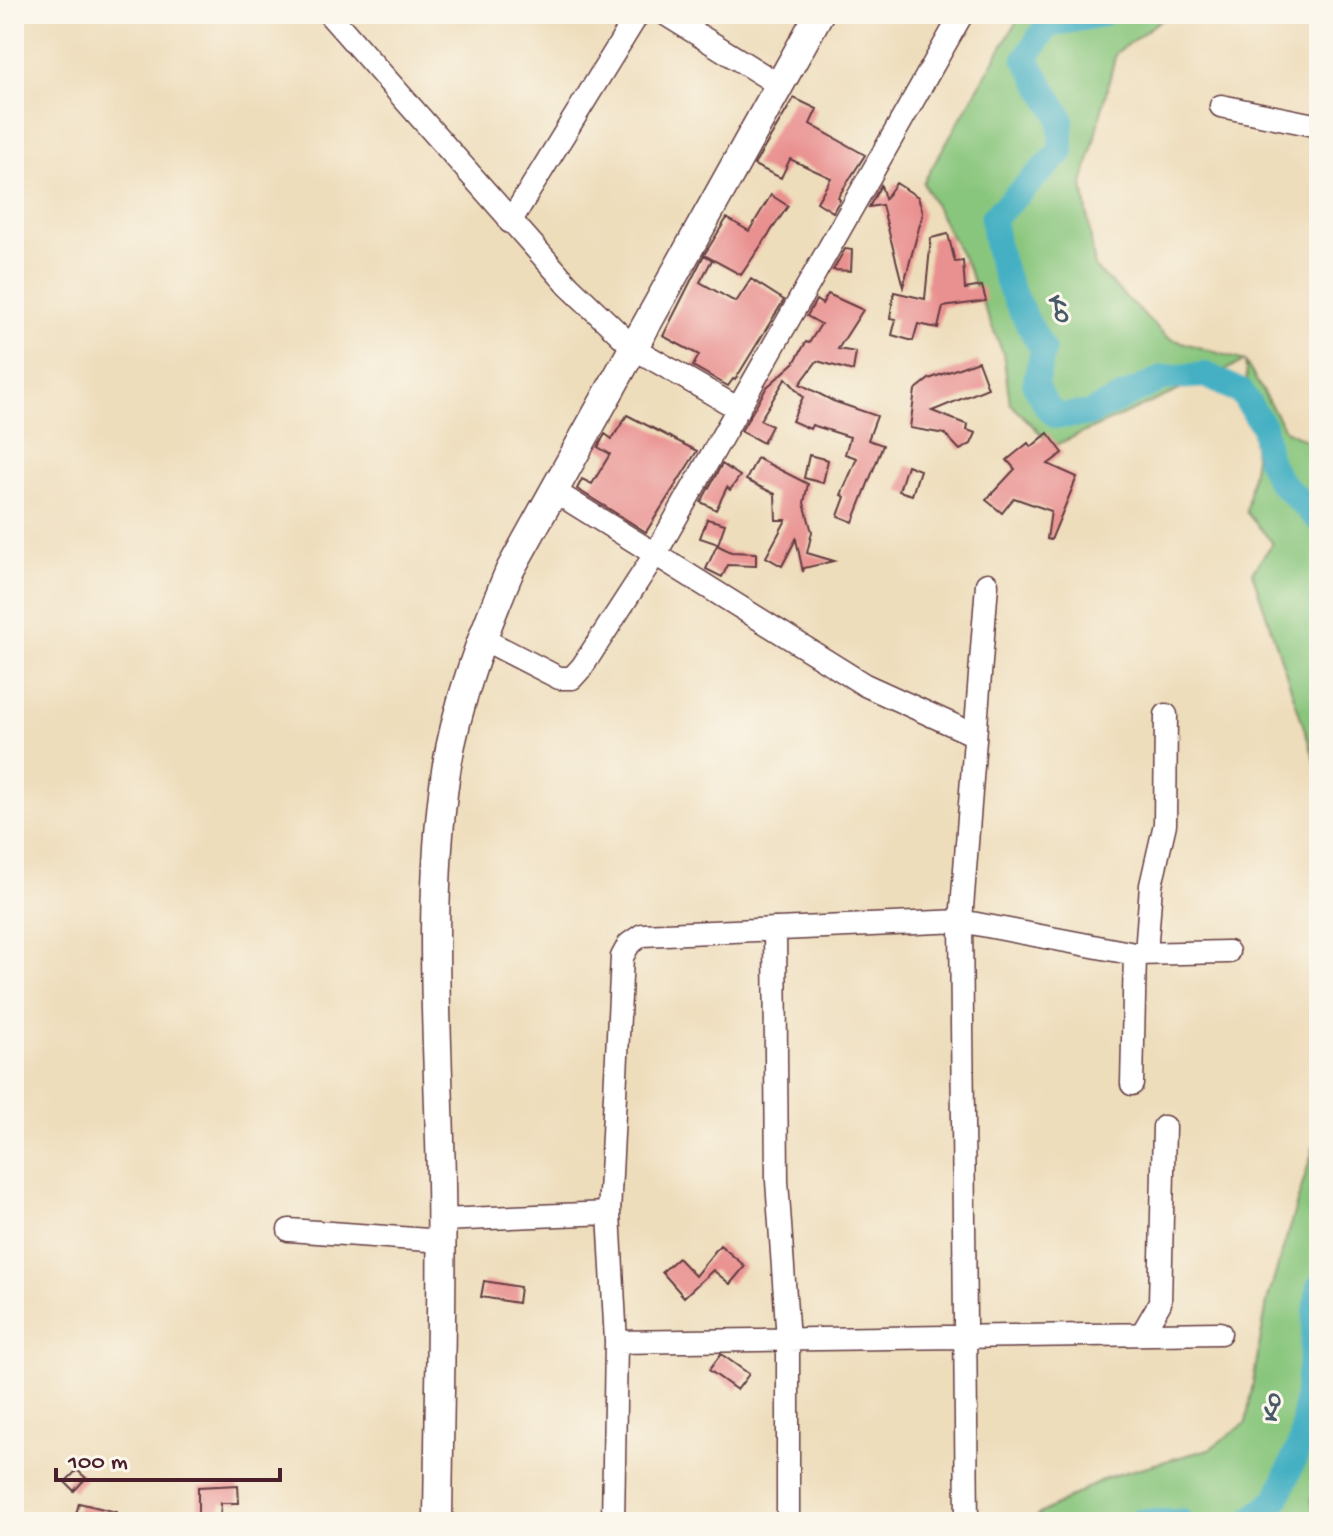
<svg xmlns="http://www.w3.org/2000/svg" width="1333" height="1536" viewBox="0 0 1333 1536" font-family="'Gochi Hand',sans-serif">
  <rect width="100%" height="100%" fill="#fbf7ec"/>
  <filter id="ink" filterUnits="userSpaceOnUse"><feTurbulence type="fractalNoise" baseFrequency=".0125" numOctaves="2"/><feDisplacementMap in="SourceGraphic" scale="16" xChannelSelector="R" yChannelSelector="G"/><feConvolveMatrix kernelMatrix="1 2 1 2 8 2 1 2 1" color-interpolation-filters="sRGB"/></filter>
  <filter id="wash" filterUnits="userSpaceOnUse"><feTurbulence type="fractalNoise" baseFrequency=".006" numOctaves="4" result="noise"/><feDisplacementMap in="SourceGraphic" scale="32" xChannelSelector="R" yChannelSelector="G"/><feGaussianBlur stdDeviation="1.8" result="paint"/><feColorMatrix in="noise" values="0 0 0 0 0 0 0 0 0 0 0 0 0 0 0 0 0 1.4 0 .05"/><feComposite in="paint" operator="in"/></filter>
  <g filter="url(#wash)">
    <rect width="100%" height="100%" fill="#edb"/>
    <path fill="#89c67d" stroke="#6a7254" stroke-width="2" d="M 1021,14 L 1179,14 L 1162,19 L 1116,53 L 1083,185 L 1095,268 L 1168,338 L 1245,361 L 1285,430 L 1319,447 L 1319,772 L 1252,572 L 1273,543 L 1246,512 L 1255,457 L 1245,361 L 1053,446 L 1010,403 L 1003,353 L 967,266 L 923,183 Z
      M 1319,1130 L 1319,1481 L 1311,1500 L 1319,1522 L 1035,1522 L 1038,1515 L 1105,1478 L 1209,1449 L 1246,1423 L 1267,1302 Z"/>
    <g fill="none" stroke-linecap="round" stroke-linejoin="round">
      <path stroke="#45b0c3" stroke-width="26" d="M 1102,14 L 1047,25 L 1026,59 L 1061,118 L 1061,152 L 993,218 C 996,270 1018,305 1043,350 L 1035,385 L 1047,407 L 1057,416 L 1088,414 L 1163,378 L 1206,375 L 1241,392 L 1263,426 L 1269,461 L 1278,479 L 1319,520
        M 1140,1522 L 1181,1522
        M 1249,1522 L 1277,1499 L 1302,1440 L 1319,1287"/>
    </g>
    <g id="blocks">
      <path fill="#e99190" d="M 794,98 L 817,109 L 810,124 L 865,155 L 838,197 L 840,200 L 833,212 L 817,202 L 831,178 L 790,159 L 781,178 L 754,165 Z
        M 896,183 L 918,197 L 923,213 L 903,287 L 882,205 L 869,207 L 881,185 L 885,199 Z
        M 771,195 L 788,206 L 741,275 L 704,255 L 727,218 L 749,231 Z
        M 948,234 L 955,262 L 963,261 L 965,289 L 982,286 L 986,301 L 943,307 L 938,328 L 918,324 L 913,341 L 892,335 L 896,319 L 890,318 L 894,292 L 925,299 L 931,238 Z
        M 845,249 L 852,250 L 851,271 L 833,270 Z
        M 704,255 L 712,260 L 700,282 L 732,300 L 736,302 L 751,279 L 784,300 L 735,380 L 733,379 L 728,386 L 693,366 L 699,355 L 663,336 Z
        M 828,294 L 863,310 L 838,349 L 856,352 L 853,371 L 817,361 L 800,384 L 833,401 L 877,416 L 868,440 L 883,445 L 853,522 L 838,516 L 845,497 L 841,495 L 857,458 L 845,454 L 850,437 L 812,425 L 810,429 L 792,421 L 803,397 L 786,378 L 760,420 L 772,426 L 763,443 L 741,431 L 767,387 L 794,363 L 806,342 L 809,343 L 821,324 L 807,316 L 816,300 L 822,304 Z
        M 978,361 L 988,388 L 932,411 L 968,425 L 967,430 L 976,433 L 971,444 L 960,450 L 945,434 L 910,428 L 915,390 L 929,379 Z
        M 627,415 L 697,451 L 646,532 L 577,489 L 582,479 L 592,484 L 610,454 L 598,447 L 605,434 L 612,439 Z
        M 1048,433 L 1063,453 L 1048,464 L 1077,477 L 1051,540 L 1047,539 L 1051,511 L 1014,498 L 1002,513 L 986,500 L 1015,469 L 1007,460 L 1028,443 L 1031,447 Z
        M 809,455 L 828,460 L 823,483 L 804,478 Z
        M 757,458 L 808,484 L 804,503 L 812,532 L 807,553 L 834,561 L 804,568 L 803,572 L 796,539 L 782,566 L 766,557 L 786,520 L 776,520 L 775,494 L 746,480 Z
        M 722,464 L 740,476 L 730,490 L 727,487 L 716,510 L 701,502 Z
        M 907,465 L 920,470 L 912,495 L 899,491 Z
        M 707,519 L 725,524 L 718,544 L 700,538 Z
        M 717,545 L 731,552 L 756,553 L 756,566 L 728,565 L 722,577 L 706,569 Z
        M 720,1245 L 745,1266 L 730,1284 L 713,1270 L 684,1297 L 662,1272 L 678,1258 L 695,1276 Z
        M 484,1281 L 520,1287 L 518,1303 L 481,1297 Z
        M 721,1354 L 749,1374 L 737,1390 L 709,1370 Z
        M 77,1470 L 86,1478 L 74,1491 L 65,1482 Z
        M 238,1485 L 239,1503 L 221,1503 L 220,1522 L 198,1522 L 198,1487 Z
        M 79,1503 L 116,1512 L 113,1522 L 74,1522 Z"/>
    </g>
  </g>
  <g filter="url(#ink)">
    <use href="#blocks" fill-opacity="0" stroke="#633c41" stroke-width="2"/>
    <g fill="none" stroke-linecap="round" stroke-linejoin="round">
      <g stroke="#633c41" stroke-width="25">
        <path id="minor" d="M 329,14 L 569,286 L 635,349 L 739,409
          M 665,14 L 779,85
          M 1221,106 L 1319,126
          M 510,222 L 638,14
          M 554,491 L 865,685 L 975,735
          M 481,638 L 559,678 L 572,678 L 582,667 L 656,553 L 962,14
          M 775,929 L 777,1181 L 788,1340 L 788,1522
          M 1146,954 L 1151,885 L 1165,824 L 1166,715
          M 1132,1084 L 1135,954
          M 442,1220 L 609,1213
          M 289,1230 L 442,1241
          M 1142,1334 L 1160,1303 L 1164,1127
          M 616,1342 L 1220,1333
          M 613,1522 L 616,1342 L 609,1213 L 622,957 L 629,944 L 642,935 L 961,921 L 1135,954 L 1228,952
          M 967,1522 L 961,921 L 987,584"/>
      </g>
      <g stroke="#633c41" stroke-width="31">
        <path id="major" d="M 438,1522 C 439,1409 443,1296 441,1183 C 439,1047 426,906 446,771 C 457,701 483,634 510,570 L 819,14"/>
      </g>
      <use href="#minor" stroke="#fff" stroke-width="22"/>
      <use href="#major" stroke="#fff" stroke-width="28"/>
    </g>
  </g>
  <g text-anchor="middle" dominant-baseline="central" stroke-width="6" stroke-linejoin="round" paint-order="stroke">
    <g font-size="28" font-style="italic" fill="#485968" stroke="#fbf7ec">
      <text transform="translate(1058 308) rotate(64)">Ko</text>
      <text transform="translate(1273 1409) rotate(-83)">Ko</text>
    </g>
  </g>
  <rect width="1333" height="1536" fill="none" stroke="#fbf7ec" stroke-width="48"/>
  <path d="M56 1468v12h224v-12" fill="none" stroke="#4a1f2b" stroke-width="4"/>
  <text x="68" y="1468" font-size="24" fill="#4a1f2b" stroke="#fbf7ec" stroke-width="6" paint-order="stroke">100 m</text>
</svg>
